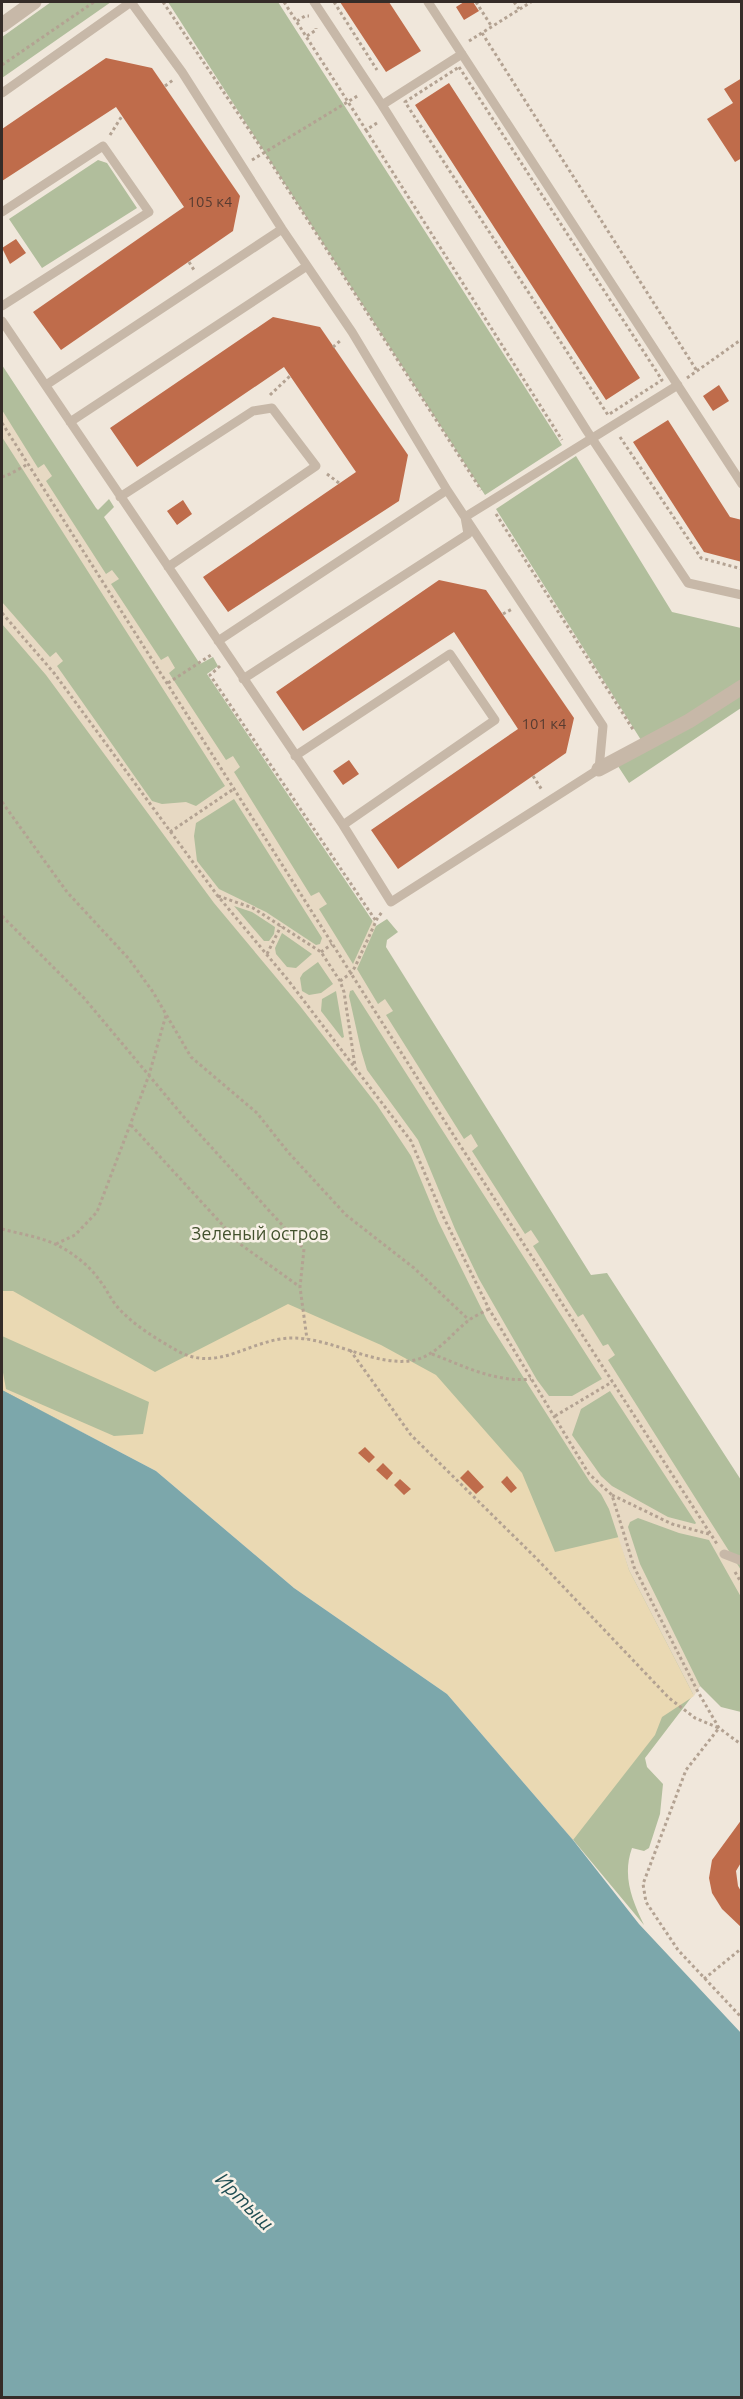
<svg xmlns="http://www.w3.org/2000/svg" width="743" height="2399" viewBox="0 0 743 2399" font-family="Ubuntu,sans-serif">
  <rect width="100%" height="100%" fill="#f0e7db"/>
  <path fill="#b1be9c" d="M 51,2 L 111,2 L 2,78 L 2,37 Z
    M 168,2 L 278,2 L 562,445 L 485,495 Z
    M 98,160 L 107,163 L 137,208 L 42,268 L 9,219 Z
    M 2,365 L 96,508 L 98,510 L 109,499 L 114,507 L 104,517 L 200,664 L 213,657 L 218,666 L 207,674 L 376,926 L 387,919 L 398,932 L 387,940 L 386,947 L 591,1275 L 607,1273 L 741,1480 L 741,1712 L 721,1707 L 700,1686 L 645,1758 L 647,1767 L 663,1784 L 660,1814 L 649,1848 L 644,1851 L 632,1848 C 622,1876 632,1900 644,1925 L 451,1693 L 159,1471 L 2,1391 Z
    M 576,456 L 672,612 L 741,628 L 741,708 L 629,783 L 616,763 L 641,740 L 496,509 Z"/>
  <path fill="#ead9b3" d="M 2,1291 L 13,1291 L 155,1372 L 288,1304 L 381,1345 L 436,1375 L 522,1473 L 555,1552 L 619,1537 L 629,1570 L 694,1696 L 662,1717 L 655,1735 L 573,1840 L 447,1694 L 294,1588 L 156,1471 L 2,1390 L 2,1367 L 6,1389 L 114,1436 L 143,1434 L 149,1402 L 2,1336 Z"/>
  <path fill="#e7d9c3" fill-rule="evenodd" d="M 2,410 L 38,468 L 44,464 L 52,476 L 46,481 L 106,574 L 112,570 L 119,579 L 111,584 L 161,660 L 168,656 L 175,668 L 169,673 L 226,760 L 233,756 L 240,767 L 234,772 L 311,896 L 319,892 L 327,904 L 319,909 L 353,964 L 373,920 L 376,926 L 357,969 L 378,1004 L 385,999 L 393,1011 L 386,1015 L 464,1139 L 471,1134 L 478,1146 L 472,1151 L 525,1234 L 531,1230 L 539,1242 L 533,1246 L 578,1317 L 583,1314 L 603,1346 L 608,1344 L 615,1355 L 608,1360 L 741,1570 L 741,1597 L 709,1540 L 679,1533 L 638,1518 L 630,1522 L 628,1527 L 640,1564 L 700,1686 L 694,1696 L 629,1570 L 609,1509 L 601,1494 L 590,1482 L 567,1446 L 487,1320 L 438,1221 L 411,1156 L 377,1105 L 300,1006 L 214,903 L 46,675 L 2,624 L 2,602 L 50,657 L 56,652 L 63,661 L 57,666 L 152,801 L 162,804 L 186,802 L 196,806 L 225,786 L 2,437 ZM 234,799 L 322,938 L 320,944 L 316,945 L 266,912 L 219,889 L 197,861 L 194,836 L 196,823 ZM 234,906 L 252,912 L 275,927 L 274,934 L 269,941 L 264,941 ZM 282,933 L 312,954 L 296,968 L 287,967 L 276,954 L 275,948 ZM 318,962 L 333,984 L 321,993 L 309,995 L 302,991 L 300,978 L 303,973 ZM 353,990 L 439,1125 L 602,1379 L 572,1396 L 549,1396 L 537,1380 L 479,1279 L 455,1229 L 418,1140 L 367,1070 L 361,1050 L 349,996 L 350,991 ZM 336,991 L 344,1037 L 342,1038 L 321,1011 L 322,999 ZM 610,1391 L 696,1523 L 695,1524 L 668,1517 L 612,1486 L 601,1476 L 572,1435 L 581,1409 Z"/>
  <path fill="#7ca7ab" d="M 2,1390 L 156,1471 L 294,1588 L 447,1694 L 573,1840 L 639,1924 L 741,2033 L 741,2397 L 2,2397 Z"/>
  <path fill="#bf6c4b" d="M 340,2 L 389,2 L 421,51 L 386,72 Z
    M 464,2 L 473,2 L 479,11 L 464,20 L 456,7 Z
    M 106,58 L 152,68 L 240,196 L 233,231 L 61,350 L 33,312 L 184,207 L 116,107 L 2,181 L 2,129 Z
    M 742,78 L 742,158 L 735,162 L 707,119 L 733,103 L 724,89 Z
    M 449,83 L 640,378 L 606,400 L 415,105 Z
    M 16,239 L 26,253 L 10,264 L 2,248 Z
    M 273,317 L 320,327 L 408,455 L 399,501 L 228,612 L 203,577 L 356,472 L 284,367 L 137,467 L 110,428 Z
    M 719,385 L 729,401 L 713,411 L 703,396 Z
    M 668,420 L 730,517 L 742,520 L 742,562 L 704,552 L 633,442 Z
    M 183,500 L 192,514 L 177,525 L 167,511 Z
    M 439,580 L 486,590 L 574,718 L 566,753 L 398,869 L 371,830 L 518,729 L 454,632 L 303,731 L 276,692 Z
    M 349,760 L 359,774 L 343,785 L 333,771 Z
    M 365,1447 L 375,1457 L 369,1463 L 358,1453 Z
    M 383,1463 L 393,1473 L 387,1480 L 376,1470 Z
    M 468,1470 L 484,1487 L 476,1494 L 460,1478 Z
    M 507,1476 L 517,1488 L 511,1493 L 501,1482 Z
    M 400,1479 L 411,1489 L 404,1495 L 394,1485 Z
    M 742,1819 L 742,1861 L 736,1871 L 738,1886 L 742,1893 L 742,1928 L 722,1909 L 712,1893 L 709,1878 L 712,1860 Z"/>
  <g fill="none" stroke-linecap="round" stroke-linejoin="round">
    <path stroke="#b3a292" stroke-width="3" stroke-dasharray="3 3" stroke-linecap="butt" d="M 163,2 L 264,152 L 481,490
      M 284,2 L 366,130 L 377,123
      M 334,2 L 377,70
      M 476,2 L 492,27
      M 514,2 L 519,9
      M 297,21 L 305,16 L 309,16
      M 482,33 L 697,371
      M 307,36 L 316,30 L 316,28
      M 469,41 L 531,2
      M 2,65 L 94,2
      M 459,67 L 662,380 L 608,415 L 405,102 Z
      M 165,86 L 173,80
      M 366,130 L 562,440
      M 110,135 L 122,116
      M 252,160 L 359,95
      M 189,262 L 194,270
      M 333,347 L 341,340
      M 687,378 L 742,339
      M 270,395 L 290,376
      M 2,423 L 456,1139 L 717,1544
      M 620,437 L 701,558 L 742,569
      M 327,474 L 339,483
      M 2,477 L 10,474 L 28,464
      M 496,514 L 634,731
      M 2,613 L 54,673 L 217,895 L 288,980 L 411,1141 L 443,1216 L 489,1309 L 589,1474 L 612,1495 L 634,1567 L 697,1690 L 719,1728 L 742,1745
      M 503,614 L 512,609
      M 220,666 L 210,675 L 376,921
      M 168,683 L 211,655
      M 533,776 L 542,790
      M 2,802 L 67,892 L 129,959 L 153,992 L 191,1057 L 257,1113 L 288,1152 L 346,1215 L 414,1268 L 469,1320
      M 170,832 L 235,788
      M 218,896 L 253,908 L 321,952 L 340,981 L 344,992 L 355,1066
      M 2,916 L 84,998 L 183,1116 L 304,1249 L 300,1287 L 307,1339
      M 321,952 L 332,944
      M 267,954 L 281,926
      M 340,981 L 351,973 L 355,967 L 377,919 L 382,912
      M 131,1125 L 240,1244 L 300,1287
      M 2,1229 C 20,1234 42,1237 59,1246 C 74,1254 90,1266 100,1281 C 106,1288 109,1296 115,1304 C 130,1323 155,1338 176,1350 C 219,1375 251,1337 295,1338 C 334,1339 378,1368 415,1360 C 437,1355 452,1333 469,1320 C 475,1316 483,1312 489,1309
      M 56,1244 L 75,1235 L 97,1212 L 149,1075 L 166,1015
      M 350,1350 L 411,1435 L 536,1558 L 669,1698 L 695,1718 L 719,1728 L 686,1770 L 643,1884 L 646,1902 L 678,1950 L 742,2018
      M 432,1354 C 464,1366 496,1383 531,1379
      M 555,1416 L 612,1382
      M 612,1495 L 672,1524 L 709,1534
      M 735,1572 L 742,1584
      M 704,1979 L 742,1948"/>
    <path stroke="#c7b8a8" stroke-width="9" d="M 314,2 L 382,105 L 587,431 L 688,583 L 742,595
      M 428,2 L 742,484
      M 2,93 L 131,2
      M 382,105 L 462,54
      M 2,212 L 103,146 L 149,212 L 2,306
      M 2,321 L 343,825 L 391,902 L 599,769 L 603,726 L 447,490 L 352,332 L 282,229 L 182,72 L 131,2
      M 46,385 L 282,229
      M 70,422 L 307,266
      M 120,497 L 253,411 L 272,408 L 316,466 L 168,567
      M 218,641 L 447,490
      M 243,679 L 468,534 L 465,517 L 678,385
      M 295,756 L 450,654 L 495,720 L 343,825
      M 724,1554 L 742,1561"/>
    <path stroke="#c7b8a8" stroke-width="15" d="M 2,25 L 34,2
      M 599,769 L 689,721 L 742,687"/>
  </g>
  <g text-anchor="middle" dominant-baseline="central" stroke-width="5" stroke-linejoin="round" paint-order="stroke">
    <g font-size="15" fill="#583c31">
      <text x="210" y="201">105 к4</text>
      <text x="544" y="723">101 к4</text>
    </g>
    <g font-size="18" fill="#42512d" stroke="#f8f1e7">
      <text x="260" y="1233">Зеленый остров</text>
    </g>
    <g font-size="20" font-style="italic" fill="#204e53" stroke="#f8f1e7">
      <text transform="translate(245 2201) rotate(45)">Иртыш</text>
    </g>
  </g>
  <rect width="743" height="2399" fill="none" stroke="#352c28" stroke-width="6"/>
</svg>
